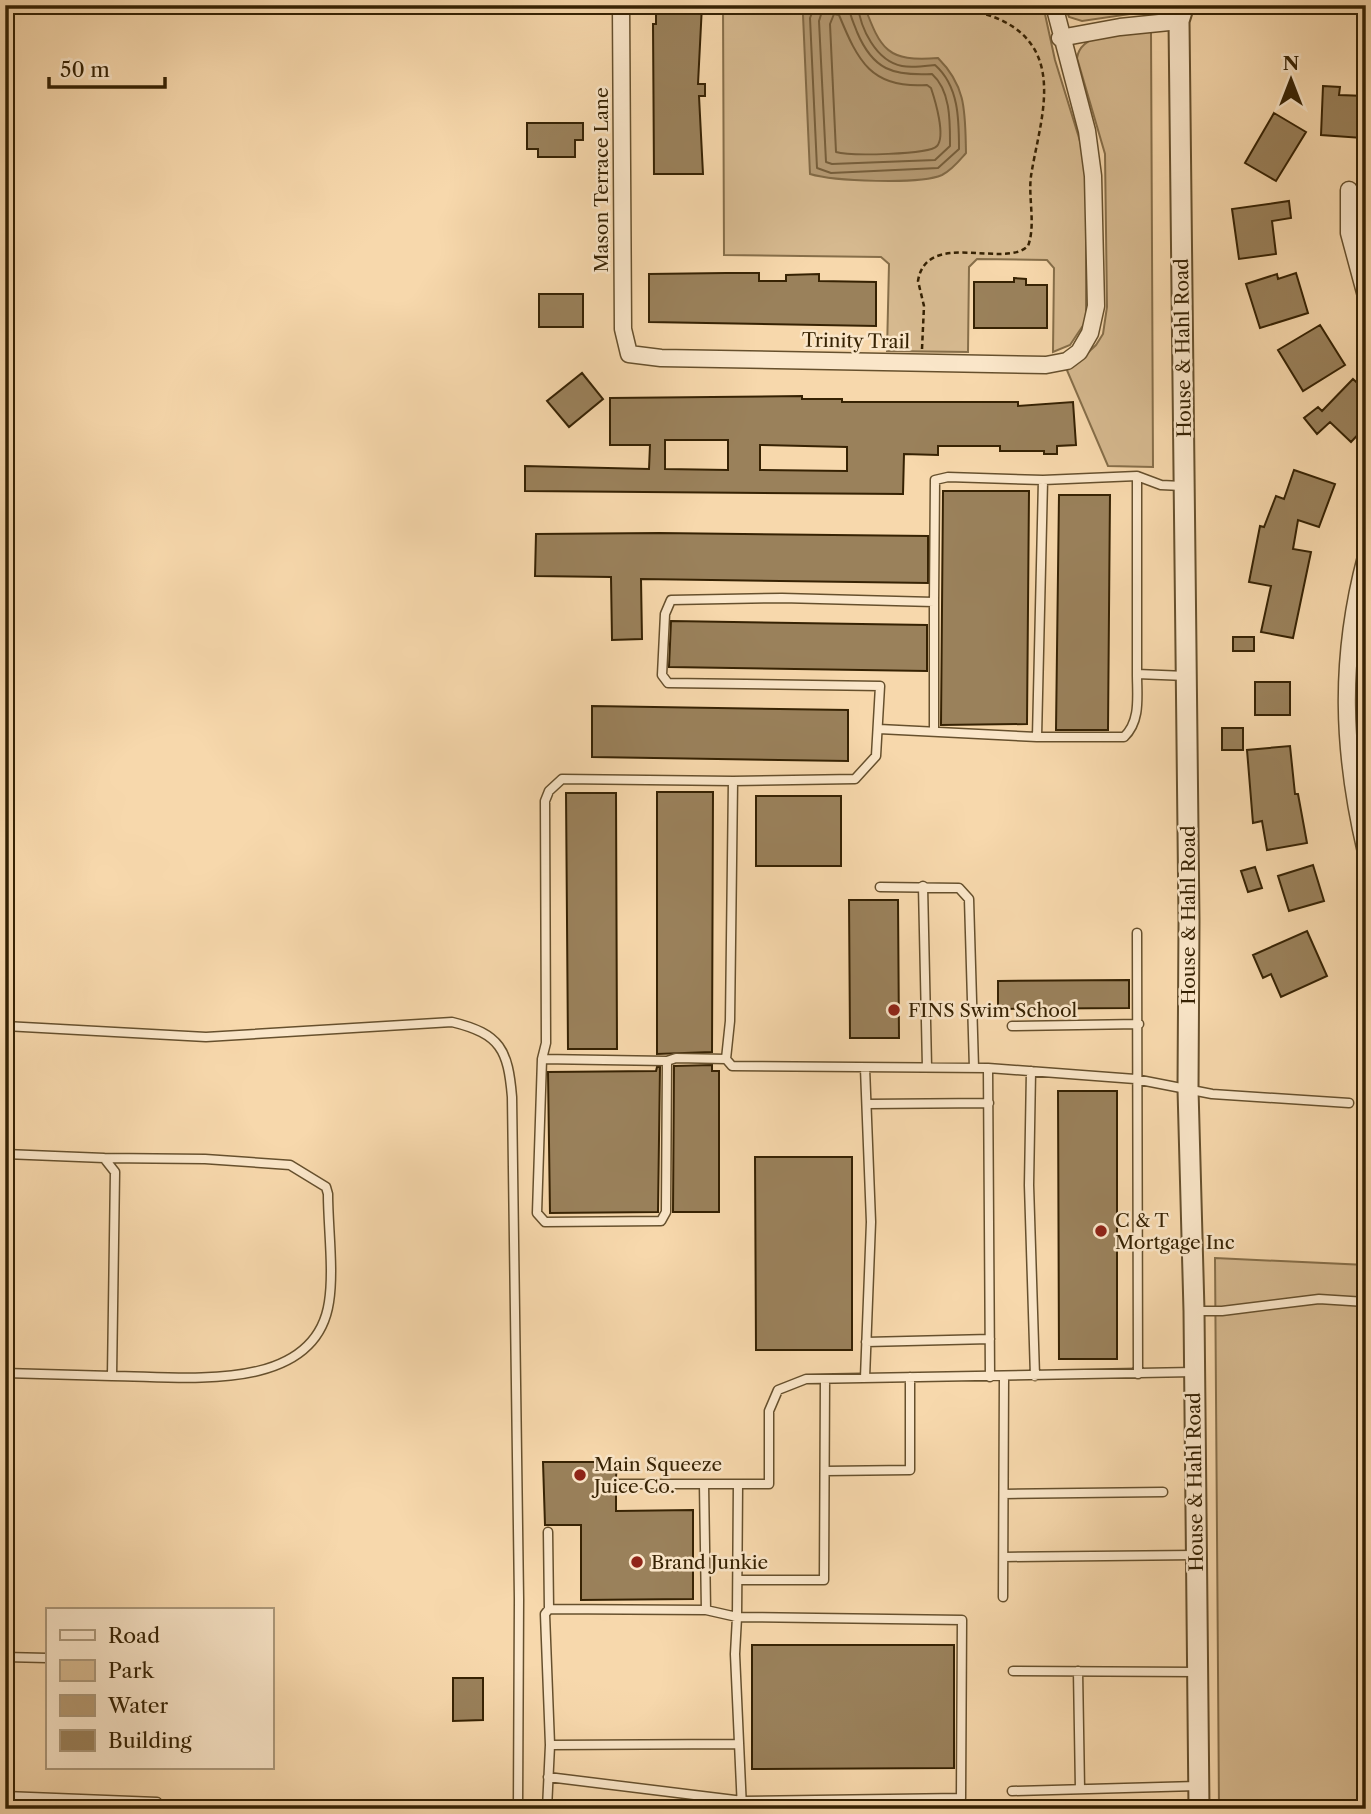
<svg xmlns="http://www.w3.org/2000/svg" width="1371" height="1814" viewBox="0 0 1371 1814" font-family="'Libre Caslon Text',serif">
  <rect width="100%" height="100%" fill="#f7d8ac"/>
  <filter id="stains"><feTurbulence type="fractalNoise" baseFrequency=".00286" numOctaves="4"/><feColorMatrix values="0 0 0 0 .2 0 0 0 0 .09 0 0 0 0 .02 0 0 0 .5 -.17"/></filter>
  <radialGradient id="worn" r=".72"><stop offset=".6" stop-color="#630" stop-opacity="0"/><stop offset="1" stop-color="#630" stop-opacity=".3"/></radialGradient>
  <path fill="#d6b98f" stroke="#866e49" stroke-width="2" d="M 723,5 L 1043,5 L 1055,60 L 1084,154 L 1086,185 L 1086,321 L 1070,345 L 1053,352 L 1054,268 L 1047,260 L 977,259 L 969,267 L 968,352 L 887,351 L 889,264 L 881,257 L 724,255 Z
    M 1064,5 L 1151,5 L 1151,11 L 1082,21 L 1069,17 Z
    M 1151,31 L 1153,467 L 1108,466 L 1066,368 L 1077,363 L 1096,345 L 1103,334 L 1107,307 L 1105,154 L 1077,58 C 1081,30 1129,32 1151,31 Z
    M 1215,1258 L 1366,1265 L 1366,1809 L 1219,1809 Z"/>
  <path fill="#b59a73" stroke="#826a46" stroke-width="2" d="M 810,5 L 864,5 C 881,50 887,62 938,58 C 967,87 965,113 966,153 C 959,161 952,170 942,175 C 919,185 833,181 810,174 L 803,15 Z"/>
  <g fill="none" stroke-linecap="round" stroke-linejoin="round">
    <path stroke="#765e3b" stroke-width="2" d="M 815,5 L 810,18 L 817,168 L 831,173 L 938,168 L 959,149 C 959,120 959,86 935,65 C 925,66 912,68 902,66 C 876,61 860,28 858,5
      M 824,5 L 819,21 L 826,162 L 832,164 L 935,160 L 950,146 C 950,122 951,91 932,74 C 893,76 873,70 857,32 C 854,23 849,15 849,5
      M 834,14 L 839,15 C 858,61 871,89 927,85 L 931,88 C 935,100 946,136 937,146 C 929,155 849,156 836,152 L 830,24 Z"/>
  </g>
  <path fill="#9a815b" stroke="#362203" stroke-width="2" fill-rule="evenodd" d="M 656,5 L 702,5 L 698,84 L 705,84 L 705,96 L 699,96 L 703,174 L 654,174 L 653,24 L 656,24 Z
    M 1323,86 L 1340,87 L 1339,95 L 1366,96 L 1366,123 L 1363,123 L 1362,138 L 1321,135 Z
    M 1274,113 L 1306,132 L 1276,181 L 1245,163 Z
    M 527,123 L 583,123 L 583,140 L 575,140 L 575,157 L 538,157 L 538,149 L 527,149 Z
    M 1289,201 L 1291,218 L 1272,221 L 1276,254 L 1239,259 L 1232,209 Z
    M 726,273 L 759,273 L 759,281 L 786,281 L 786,275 L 819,274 L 819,281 L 876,282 L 876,326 L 649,322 L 649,274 Z
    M 1296,273 L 1308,313 L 1260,328 L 1246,284 L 1277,274 L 1278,279 Z
    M 1014,278 L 1026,279 L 1026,285 L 1047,285 L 1047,328 L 974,328 L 974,282 L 1014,282 Z
    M 539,294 L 583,294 L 583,327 L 539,327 Z
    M 1320,325 L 1345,365 L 1303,391 L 1278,350 Z
    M 582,373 L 603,399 L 569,427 L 547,401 Z
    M 1353,379 L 1366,391 L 1366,426 L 1351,442 L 1330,422 L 1317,434 L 1304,418 L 1318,407 L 1322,411 Z
    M 802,396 L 802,399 L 842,399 L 842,402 L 1018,402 L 1018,406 L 1073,402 L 1076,445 L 1057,446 L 1057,454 L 1044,454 L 1044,451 L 1000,451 L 1000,446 L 938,446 L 938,455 L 904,454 L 903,494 L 525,491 L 525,466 L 649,469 L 650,445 L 610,445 L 610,398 ZM 665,440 L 728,440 L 728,470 L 665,469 ZM 760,445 L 847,447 L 847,471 L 760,470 Z
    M 1294,470 L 1335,484 L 1319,527 L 1298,520 L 1293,549 L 1311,552 L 1293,638 L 1261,632 L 1271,586 L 1249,582 L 1260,526 L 1264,527 L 1276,496 L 1284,499 Z
    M 943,491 L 1029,491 L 1027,724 L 941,725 Z
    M 1059,495 L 1110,495 L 1108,730 L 1056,730 Z
    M 659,533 L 928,536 L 928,583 L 641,579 L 642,639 L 612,640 L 611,577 L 535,576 L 536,534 Z
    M 671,621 L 927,625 L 927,671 L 669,667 Z
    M 1233,637 L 1254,637 L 1254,651 L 1233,651 Z
    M 1255,682 L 1290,682 L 1290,715 L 1255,715 Z
    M 592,706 L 848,710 L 848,761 L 592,757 Z
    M 1222,728 L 1243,728 L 1243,750 L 1222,750 Z
    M 1290,746 L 1295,794 L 1298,794 L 1307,843 L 1267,850 L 1262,821 L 1253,823 L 1247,750 Z
    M 657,792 L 713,792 L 712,1052 L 657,1054 Z
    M 566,793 L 616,793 L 617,1049 L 568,1049 Z
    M 756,796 L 841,796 L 841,866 L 756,866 Z
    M 1313,865 L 1324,901 L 1289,911 L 1278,876 Z
    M 1255,867 L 1262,888 L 1248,892 L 1241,871 Z
    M 849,900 L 898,900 L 899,1038 L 850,1038 Z
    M 1307,931 L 1327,976 L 1281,997 L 1271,974 L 1263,978 L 1253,955 Z
    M 1129,980 L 1129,1008 L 998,1009 L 998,981 Z
    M 712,1065 L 712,1071 L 719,1071 L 719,1212 L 673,1212 L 674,1066 Z
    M 657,1067 L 660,1067 L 658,1212 L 550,1213 L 548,1072 L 656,1071 Z
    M 1058,1091 L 1117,1091 L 1117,1359 L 1059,1359 Z
    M 755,1157 L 852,1157 L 852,1350 L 756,1350 Z
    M 543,1462 L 617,1462 L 616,1478 L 613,1483 L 616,1490 L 616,1511 L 693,1510 L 693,1599 L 581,1600 L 581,1525 L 545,1525 Z
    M 752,1645 L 954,1645 L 954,1768 L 752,1769 Z
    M 453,1678 L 483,1678 L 483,1720 L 453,1721 Z"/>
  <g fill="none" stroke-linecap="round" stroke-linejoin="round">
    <g stroke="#66502d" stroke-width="11">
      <path id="service" d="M 1137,476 L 1137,674 L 1186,676
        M 879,729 L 1037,737 L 1124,737 C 1141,721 1137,696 1137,674
        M 934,731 L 934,602
        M 1037,737 L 1043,480
        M 923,886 L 927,1067
        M 880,887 L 959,888 L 969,899 L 974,1068
        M 1137,933 L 1138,1374
        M 5,1026 L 206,1037 L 452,1022 C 501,1034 508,1050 512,1097 L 519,1599 L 518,1809
        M 1012,1026 L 1139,1024
        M 542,1059 L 667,1061
        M 726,1059 L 676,1058 L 667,1061 L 666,1212 L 661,1221 L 545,1222 L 537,1213 L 542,1059 L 546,1043 L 545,801 L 549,791 L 562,779 L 733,781
        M 988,1068 L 732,1066 L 726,1059 L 730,1021 L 733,781 L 855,779 L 876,756 L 880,686 L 668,683 L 662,675 L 665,614 L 671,600 L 782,598 L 934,602 L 935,480 L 948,477 L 1043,480 L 1137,476 L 1161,485 L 1182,486
        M 1031,1071 L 1029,1185 L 1035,1376
        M 867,1104 L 989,1103
        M 5,1154 L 104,1158 L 115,1172 L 112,1376 L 5,1373
        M 104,1158 L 205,1159 L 290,1165 L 326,1187 L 328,1194 C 328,1227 334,1270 329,1302 C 315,1396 181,1376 112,1376
        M 1194,1311 L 1222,1311 L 1319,1299 L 1366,1302
        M 866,1342 L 990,1339
        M 990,1377 L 988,1068 L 1135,1079 L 1212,1094 L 1349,1103
        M 865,1378 L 871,1222 L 865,1068
        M 825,1471 L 910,1470 L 910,1377
        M 619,1484 L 769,1484 L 769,1411 L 778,1390 L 806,1379 L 1194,1372
        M 1004,1494 L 1163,1492
        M 548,1532 L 549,1609 L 706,1610 L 704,1484
        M 1004,1557 L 1196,1555
        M 739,1580 L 824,1580 L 825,1379
        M 1003,1597 L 1004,1377
        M 549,1609 L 545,1614 L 550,1745 L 739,1744
        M 706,1610 L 737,1617 L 735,1654 L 742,1809
        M 5,1657 L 47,1658
        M 1013,1671 L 1197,1672
        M 1078,1671 L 1080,1789
        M 548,1777 L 743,1801 L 961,1798 L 962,1620 L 737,1617 L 738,1484
        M 1012,1791 L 1197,1786
        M 5,1796 L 157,1802
        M 547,1809 L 550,1745"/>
    </g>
    <g stroke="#66502d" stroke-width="19">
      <path id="minor" d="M 621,5 L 623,329 L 629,354 L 661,358 L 1046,365 L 1067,361 L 1079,352 L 1090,333 L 1096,306 L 1093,176 L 1087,131 L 1054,5
        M 1060,38 L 1120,27 L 1179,21
        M 1349,190 L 1349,233 L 1366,296
        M 1366,557 C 1339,659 1342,750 1366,852"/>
    </g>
    <g stroke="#66502d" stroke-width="23">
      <path id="tertiary" d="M 1184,5 L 1179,21 L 1189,921 L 1188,1089 L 1194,1311 L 1199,1809"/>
    </g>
    <path stroke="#362203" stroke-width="2.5" stroke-dasharray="5 3.5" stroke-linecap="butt" d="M 922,349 L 924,306 L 918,281 C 926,229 1005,269 1028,246 C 1036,225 1028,198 1031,176 C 1039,123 1068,52 1001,20 C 982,11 958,10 938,5"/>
    <use href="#service" stroke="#fae6c9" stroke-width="8"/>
    <use href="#minor" stroke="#fae6c9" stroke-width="16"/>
    <use href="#tertiary" stroke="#fae6c9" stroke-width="19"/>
  </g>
  <g fill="#8f2418" stroke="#fae6c9" stroke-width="2.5">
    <circle cx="894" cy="1010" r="7"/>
    <circle cx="1101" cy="1231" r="7"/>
    <circle cx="580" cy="1475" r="7"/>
    <circle cx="637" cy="1562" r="7"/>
  </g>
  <g text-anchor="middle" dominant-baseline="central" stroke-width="5" stroke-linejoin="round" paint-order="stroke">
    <g font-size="19" fill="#362203" stroke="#fae6c9">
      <text transform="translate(601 180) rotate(-90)">Mason Terrace Lane</text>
      <text transform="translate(856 341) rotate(1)">Trinity Trail</text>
      <text transform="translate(1183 348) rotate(-91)">House &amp; Hahl Road</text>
      <text transform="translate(1188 915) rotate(-90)">House &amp; Hahl Road</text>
      <text transform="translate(1195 1482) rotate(-91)">House &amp; Hahl Road</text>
    </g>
    <g font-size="19" fill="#362203" stroke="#fae6c9" text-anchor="start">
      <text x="908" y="1010">FINS Swim School</text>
      <text x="1115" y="1220">C &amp; T<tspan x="1115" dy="22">Mortgage Inc</tspan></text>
      <text x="594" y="1464">Main Squeeze<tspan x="594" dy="22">Juice Co.</tspan></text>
      <text x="651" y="1562">Brand Junkie</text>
    </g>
  </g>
  <rect width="1371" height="1814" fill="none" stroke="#f7d8ac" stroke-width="28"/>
  <rect x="7" y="7" width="1357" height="1800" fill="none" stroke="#362203" stroke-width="3.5"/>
  <rect x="14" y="14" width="1343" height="1786" fill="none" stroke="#362203" stroke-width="2"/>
  <rect x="46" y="1608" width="228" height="161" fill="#fae6c9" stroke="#ac987a" stroke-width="2"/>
  <rect x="60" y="1630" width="35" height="10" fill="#fae6c9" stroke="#ac987a" stroke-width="2"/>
  <text x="108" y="1643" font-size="21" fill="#362203">Road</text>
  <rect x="60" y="1660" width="35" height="21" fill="#d6b98f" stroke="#ac987a" stroke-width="2"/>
  <text x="108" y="1678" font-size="21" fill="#362203">Park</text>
  <rect x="60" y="1695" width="35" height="21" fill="#b59a73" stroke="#ac987a" stroke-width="2"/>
  <text x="108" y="1713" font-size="21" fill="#362203">Water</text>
  <rect x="60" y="1730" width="35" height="21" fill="#9a815b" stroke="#ac987a" stroke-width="2"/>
  <text x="108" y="1748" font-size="21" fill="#362203">Building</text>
  <g transform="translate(1291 80)" stroke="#fae6c9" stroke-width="5" paint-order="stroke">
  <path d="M0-5L12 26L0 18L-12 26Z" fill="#362203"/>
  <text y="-10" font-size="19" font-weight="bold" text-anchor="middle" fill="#362203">N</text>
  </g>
  <path d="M49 77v10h116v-10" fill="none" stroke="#362203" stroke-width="3.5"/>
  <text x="60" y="77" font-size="21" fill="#362203" stroke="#fae6c9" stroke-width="5" paint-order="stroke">50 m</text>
  <rect width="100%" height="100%" filter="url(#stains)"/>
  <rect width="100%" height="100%" fill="url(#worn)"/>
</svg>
